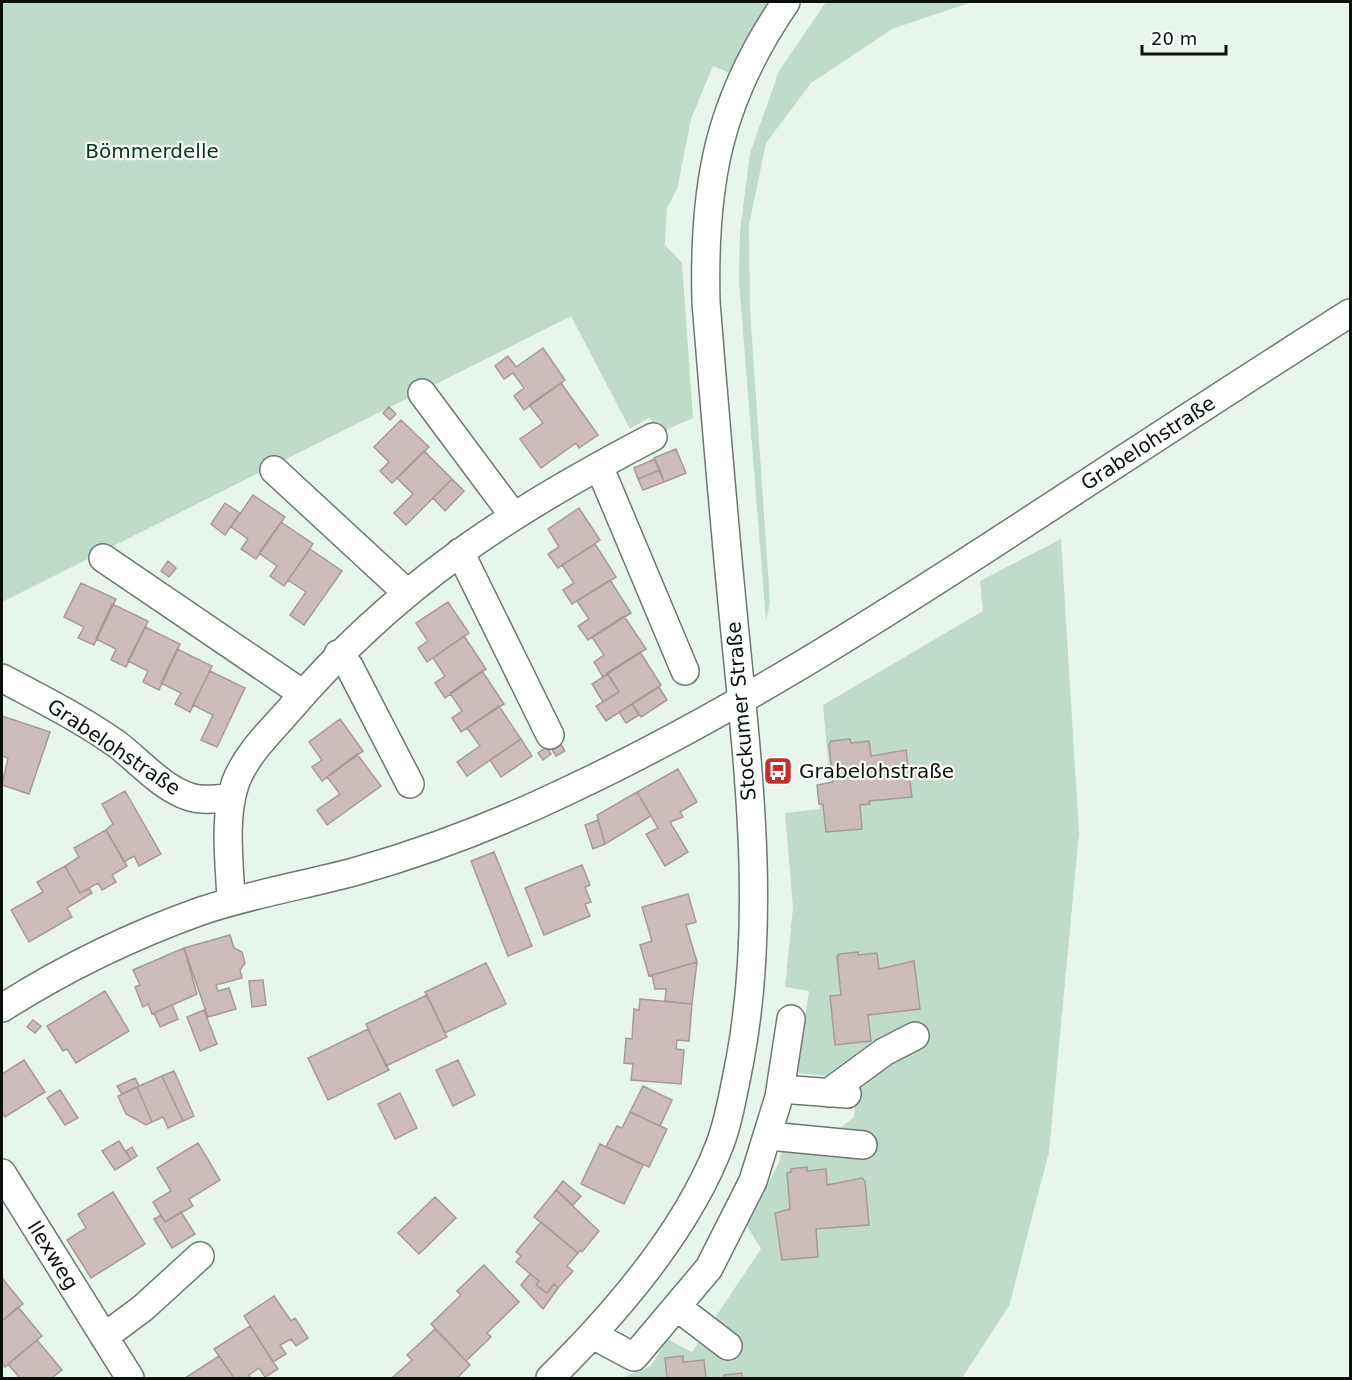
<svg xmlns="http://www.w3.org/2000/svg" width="1352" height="1380" viewBox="0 0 1352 1380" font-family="'DejaVu Sans',sans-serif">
  <rect width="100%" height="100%" fill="#e8f5ec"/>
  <path fill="#bedcc9" d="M 2,2 L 775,2 L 730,73 L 713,66 L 691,119 L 677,189 L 667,208 L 665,245 L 682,263 L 693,418 L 657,434 L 650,417 L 630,429 L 571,316 L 2,602 Z
    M 826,2 L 972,2 L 892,29 L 811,83 L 766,143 L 749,225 L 750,309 L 770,603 L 766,621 L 739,281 L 740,232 L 750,153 L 779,71 Z
    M 1061,539 L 1079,833 L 1049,1152 L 1009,1306 L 962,1378 L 622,1378 L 651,1366 L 667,1339 L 692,1352 L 761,1249 L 747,1226 L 779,1162 L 788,1122 L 838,1130 L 854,1117 L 858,1079 L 796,1073 L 809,991 L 785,987 L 793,907 L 785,813 L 820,809 L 817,785 L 830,782 L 823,705 L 983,611 L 980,581 Z"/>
  <path fill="#cbbcba" stroke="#a89997" stroke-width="1.5" d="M 543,348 L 565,380 L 524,410 L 514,396 L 524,388 L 513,373 L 504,379 L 495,366 L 508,356 L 516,367 Z
    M 561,383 L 598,435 L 579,448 L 576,443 L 541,468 L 520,439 L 543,423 L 529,405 Z
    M 389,407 L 396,414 L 390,420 L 383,413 Z
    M 401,420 L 429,447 L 392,483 L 380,471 L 389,462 L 374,447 Z
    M 676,449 L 686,473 L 664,482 L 654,458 Z
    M 424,451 L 452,479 L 406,525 L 394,513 L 413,494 L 397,478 Z
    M 655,459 L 660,470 L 638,479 L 634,468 Z
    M 660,470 L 664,482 L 643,490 L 638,479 Z
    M 452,479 L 464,491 L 445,511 L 433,498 Z
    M 253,495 L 285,517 L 256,559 L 241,549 L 248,539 L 231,527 Z
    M 225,503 L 240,513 L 225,535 L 211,524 Z
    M 579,508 L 600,540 L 558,568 L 548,554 L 559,547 L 548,529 Z
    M 281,522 L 313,544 L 284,586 L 270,576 L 277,566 L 259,553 Z
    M 595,544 L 616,577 L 572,604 L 563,590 L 574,583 L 562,565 Z
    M 310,549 L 342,571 L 304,625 L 290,615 L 306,592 L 288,580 Z
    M 168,561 L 176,568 L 169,577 L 161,571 Z
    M 610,580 L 631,613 L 588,640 L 578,626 L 589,619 L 577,601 Z
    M 81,583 L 116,599 L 94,645 L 78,638 L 84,627 L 64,617 Z
    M 448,602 L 469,633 L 427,662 L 418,648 L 428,641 L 416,623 Z
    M 112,604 L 148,621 L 126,667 L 111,660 L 116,649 L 96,639 Z
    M 624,616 L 646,649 L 603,677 L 594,662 L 604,655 L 592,637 Z
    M 145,627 L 180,644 L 159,690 L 143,682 L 148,671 L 128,661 Z
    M 464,636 L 486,669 L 445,698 L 435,683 L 445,676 L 433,658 Z
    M 177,649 L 212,666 L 190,712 L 175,704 L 181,693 L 161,683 Z
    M 640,652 L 661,685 L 606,721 L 596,706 L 619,692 L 607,673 Z
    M 210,671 L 245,688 L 217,747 L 201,740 L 213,715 L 193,705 Z
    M 482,671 L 504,704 L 461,732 L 452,718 L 462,711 L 450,693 Z
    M 608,674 L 619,692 L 603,702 L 592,684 Z
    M 659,687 L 667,700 L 641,717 L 632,704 Z
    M 632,704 L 639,715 L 626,723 L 619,712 Z
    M 499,706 L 521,739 L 467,776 L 457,762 L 480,746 L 467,728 Z
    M 2,716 L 50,732 L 29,794 L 2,785 L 8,758 L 2,756 Z
    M 340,719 L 363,751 L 322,781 L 312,767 L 322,760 L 309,742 Z
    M 521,739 L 532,756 L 501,777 L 490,760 Z
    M 850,739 L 851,743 L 869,741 L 871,756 L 906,750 L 912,797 L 869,801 L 870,804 L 860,805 L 862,829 L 826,832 L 823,804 L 819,804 L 817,785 L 833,782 L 829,745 L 831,741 Z
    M 558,740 L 565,751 L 556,756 L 549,745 Z
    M 547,747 L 551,754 L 543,760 L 538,753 Z
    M 357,754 L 381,786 L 327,825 L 317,810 L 340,794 L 327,777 Z
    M 678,769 L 697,802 L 680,812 L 683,817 L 670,822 L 688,852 L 665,866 L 646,834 L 658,828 L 637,792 Z
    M 125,791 L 161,854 L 139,866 L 134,856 L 124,862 L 106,830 L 113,824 L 102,804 Z
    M 637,792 L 651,816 L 605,844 L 597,815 Z
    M 598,820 L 605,844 L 593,849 L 585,825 Z
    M 106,830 L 127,866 L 112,875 L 116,882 L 102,890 L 98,883 L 80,893 L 65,866 L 79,857 L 74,848 Z
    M 494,852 L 532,946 L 508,956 L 471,861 Z
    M 582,865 L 590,885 L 585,887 L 591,902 L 585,904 L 590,916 L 544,935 L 525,888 Z
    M 65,866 L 80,893 L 89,888 L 92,893 L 67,908 L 72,917 L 29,942 L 11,910 L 43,892 L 37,882 Z
    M 688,894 L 696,922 L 686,925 L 697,962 L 649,976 L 640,945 L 652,941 L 642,907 Z
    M 230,935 L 234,948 L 242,952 L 245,963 L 240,970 L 242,978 L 216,985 L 218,991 L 229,988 L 236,1009 L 208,1017 L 184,948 Z
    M 184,948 L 197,994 L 152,1014 L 148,1004 L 143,1007 L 135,987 L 140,985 L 133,970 Z
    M 858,952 L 858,955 L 877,953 L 879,969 L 914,961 L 920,1009 L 868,1015 L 871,1041 L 835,1045 L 830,996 L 841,995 L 837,957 L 839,954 Z
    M 697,962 L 692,1004 L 665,1001 L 666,989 L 655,989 L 652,975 Z
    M 486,963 L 506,1004 L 445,1033 L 425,992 Z
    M 263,980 L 266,1005 L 252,1007 L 249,981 Z
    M 105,991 L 129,1031 L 76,1063 L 67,1049 L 63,1051 L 47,1026 Z
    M 427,995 L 447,1037 L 386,1066 L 366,1024 Z
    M 640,999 L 692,1004 L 689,1041 L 677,1040 L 676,1049 L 684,1050 L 681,1084 L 631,1080 L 633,1064 L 624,1063 L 626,1038 L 632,1039 L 634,1009 L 639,1010 Z
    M 172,1005 L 178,1019 L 160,1027 L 154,1013 Z
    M 204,1010 L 217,1044 L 200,1051 L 187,1017 Z
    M 33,1020 L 41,1026 L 35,1033 L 27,1027 Z
    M 368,1029 L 389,1070 L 328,1100 L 308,1058 Z
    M 24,1060 L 45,1092 L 5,1117 L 2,1112 L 2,1074 Z
    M 458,1060 L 475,1095 L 453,1106 L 436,1070 Z
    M 174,1071 L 194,1116 L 183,1121 L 162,1076 Z
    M 162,1076 L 183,1121 L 168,1128 L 163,1117 L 152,1122 L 137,1087 Z
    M 135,1078 L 139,1086 L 122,1094 L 117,1086 Z
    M 643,1086 L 672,1100 L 660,1126 L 630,1112 Z
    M 137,1087 L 152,1122 L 146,1125 L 126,1114 L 118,1096 Z
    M 60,1090 L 78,1118 L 65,1125 L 47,1098 Z
    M 400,1093 L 417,1128 L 395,1139 L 378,1104 Z
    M 630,1112 L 667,1129 L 649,1167 L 606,1147 L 617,1126 L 622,1128 Z
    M 119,1141 L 131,1160 L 115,1170 L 102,1151 Z
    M 198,1143 L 220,1180 L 189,1199 L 193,1206 L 165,1222 L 153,1202 L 171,1191 L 157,1168 Z
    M 600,1144 L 643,1165 L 624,1204 L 581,1184 Z
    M 132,1147 L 137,1156 L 131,1160 L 126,1151 Z
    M 807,1167 L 807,1171 L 826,1169 L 827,1185 L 862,1178 L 865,1181 L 869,1225 L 816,1229 L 818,1257 L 782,1260 L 775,1213 L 790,1209 L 787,1173 L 791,1172 L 791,1169 Z
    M 563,1181 L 581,1196 L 573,1205 L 556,1190 Z
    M 556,1190 L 599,1231 L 582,1252 L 580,1250 L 578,1253 L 534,1217 Z
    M 113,1192 L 145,1244 L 91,1278 L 67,1240 L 86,1228 L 78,1214 Z
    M 435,1197 L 456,1218 L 419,1254 L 398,1233 Z
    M 181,1212 L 195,1234 L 172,1248 L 154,1219 L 161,1215 L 165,1222 Z
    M 541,1222 L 578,1253 L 567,1266 L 573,1271 L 558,1288 L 554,1284 L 547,1293 L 536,1285 L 539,1281 L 516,1262 L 521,1256 L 516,1252 Z
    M 484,1265 L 519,1302 L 487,1333 L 491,1337 L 466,1361 L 431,1324 L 461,1295 L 457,1291 Z
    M 530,1274 L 539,1281 L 536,1285 L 547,1293 L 554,1284 L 558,1288 L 543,1309 L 521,1285 Z
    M 2,1278 L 23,1304 L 2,1321 Z
    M 274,1296 L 291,1321 L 295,1318 L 308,1338 L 296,1346 L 291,1339 L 280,1345 L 286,1354 L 273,1362 L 244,1316 Z
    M 18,1307 L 42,1336 L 5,1367 L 2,1363 L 2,1321 Z
    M 250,1326 L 278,1369 L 265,1377 L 259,1368 L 249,1375 L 251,1378 L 234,1378 L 214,1349 Z
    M 435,1329 L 470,1365 L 457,1378 L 392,1378 L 412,1360 L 407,1355 Z
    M 37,1340 L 62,1370 L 52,1378 L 20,1378 L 8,1364 Z
    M 219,1356 L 234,1378 L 185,1378 Z
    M 683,1356 L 683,1362 L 704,1360 L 706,1378 L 667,1378 L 665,1358 Z
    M 742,1373 L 742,1378 L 724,1378 L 724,1375 Z"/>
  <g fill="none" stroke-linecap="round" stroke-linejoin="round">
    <g stroke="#6c7871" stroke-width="30">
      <path id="minor" d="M 422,393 L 513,515
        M 599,466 L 685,671
        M 274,470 L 406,592
        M 460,552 L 550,735
        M 103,558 L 303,694
        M 338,654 L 349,666 L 410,784
        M 2,678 C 41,699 82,719 118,745 C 140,762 162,788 190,797 C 202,801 219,799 231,797
        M 231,902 C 230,865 223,821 235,784 C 245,755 271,731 291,708 C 396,585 511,511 653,437
        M 2,1008 C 65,968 131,936 201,911 C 251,894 306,885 357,871 C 428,851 498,824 565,792 C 723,718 869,625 1015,530 C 1127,457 1238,384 1350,313
        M 781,1089 L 847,1094
        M 828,1093 L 884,1052 L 915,1036
        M 769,1136 L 863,1145
        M 2,1173 L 130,1378
        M 677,1307 L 728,1346
        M 593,1335 L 634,1357 L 709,1268 L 753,1181 L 779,1097 L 791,1019
        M 104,1337 L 143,1308 L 200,1256
        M 550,1378 C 615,1314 687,1231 720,1144 C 730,1118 734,1088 740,1060 C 766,919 749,775 735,633 C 724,523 715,413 706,302 C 703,184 718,101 786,2"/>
    </g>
    <use href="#minor" stroke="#fff" stroke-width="27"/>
  </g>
  <defs>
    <g id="bus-square" transform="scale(1.5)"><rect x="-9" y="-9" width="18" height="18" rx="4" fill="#c0312e" stroke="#fcfffd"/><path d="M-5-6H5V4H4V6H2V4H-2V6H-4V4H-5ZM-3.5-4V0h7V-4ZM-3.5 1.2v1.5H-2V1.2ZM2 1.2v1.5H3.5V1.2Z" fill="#fff"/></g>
  </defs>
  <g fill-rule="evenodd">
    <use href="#bus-square" x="778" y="771"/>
  </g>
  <g text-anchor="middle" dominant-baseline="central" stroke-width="4.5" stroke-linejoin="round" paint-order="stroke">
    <g font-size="20" fill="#02341e" stroke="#fcfffd">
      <text x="152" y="151">Bömmerdelle</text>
    </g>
    <g font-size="20" fill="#0c100d" stroke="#fcfffd">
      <text transform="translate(1148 443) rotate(-33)">Grabelohstraße</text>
      <text transform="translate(741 711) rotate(-95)">Stockumer Straße</text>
      <text transform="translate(114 747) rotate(34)">Grabelohstraße</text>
      <text transform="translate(53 1255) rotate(58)">Ilexweg</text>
    </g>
    <g font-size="20" fill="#0c100d" stroke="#fcfffd" text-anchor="start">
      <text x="799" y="771">Grabelohstraße</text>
    </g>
  </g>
  <rect width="1352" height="1380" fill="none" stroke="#0c100d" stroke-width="6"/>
  <path d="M1142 45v9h84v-9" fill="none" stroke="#0c100d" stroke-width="3"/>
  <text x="1151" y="45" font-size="18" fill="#0c100d" stroke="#fcfffd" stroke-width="4.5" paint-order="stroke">20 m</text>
</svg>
